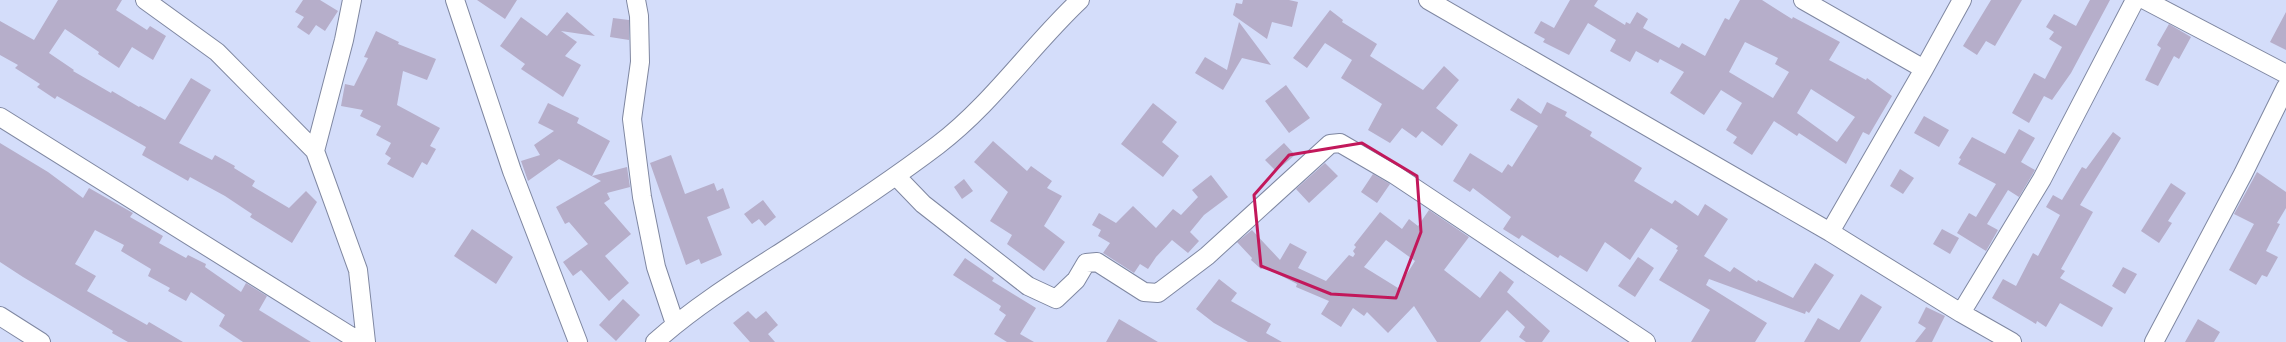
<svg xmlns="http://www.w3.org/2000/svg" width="2286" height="342" viewBox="0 0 2286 342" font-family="Signika,sans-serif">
  <rect width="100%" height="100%" fill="#d4ddfa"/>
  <path fill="#b6aeca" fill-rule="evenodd" d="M 58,0 L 122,0 L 116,10 L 147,30 L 150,26 L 166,36 L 153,60 L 132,47 L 119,68 L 98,54 L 99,52 L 65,29 L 49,53 L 74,70 L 73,71 L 111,93 L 112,91 L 139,107 L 140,106 L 165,120 L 191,78 L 211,90 L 179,143 L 212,160 L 215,155 L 235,166 L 234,168 L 255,181 L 252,186 L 289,208 L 306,191 L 317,202 L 292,243 L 250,217 L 252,214 L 225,196 L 190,177 L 188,181 L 142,155 L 146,147 L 57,96 L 55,99 L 37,87 L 40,84 L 15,68 L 18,65 L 0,55 L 0,21 L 34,40 Z
    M 303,0 L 320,0 L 338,11 L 325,31 L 316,25 L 309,35 L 297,27 L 304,17 L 295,12 Z
    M 477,0 L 517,0 L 505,19 Z
    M 1243,0 L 1289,0 L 1298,2 L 1292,27 L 1272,22 L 1267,39 L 1233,15 L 1236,3 L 1242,4 Z
    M 1570,0 L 1598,0 L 1594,6 L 1625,25 L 1626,22 L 1630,24 L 1637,12 L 1648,19 L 1643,28 L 1679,48 L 1682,43 L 1705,56 L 1725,18 L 1729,20 L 1740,0 L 1762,0 L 1792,19 L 1793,17 L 1840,42 L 1829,60 L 1866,80 L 1867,78 L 1892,96 L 1869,135 L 1863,132 L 1846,164 L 1799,133 L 1797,136 L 1774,121 L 1752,155 L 1733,143 L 1737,137 L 1726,130 L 1742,103 L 1721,90 L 1704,115 L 1670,93 L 1684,72 L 1660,59 L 1658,63 L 1636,51 L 1630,62 L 1610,51 L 1616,40 L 1588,23 L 1569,55 L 1543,42 L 1545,39 L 1534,33 L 1541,21 L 1554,28 ZM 1745,42 L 1778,58 L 1775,64 L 1789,72 L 1773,98 L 1729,72 ZM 1811,89 L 1855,117 L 1837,142 L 1797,113 Z
    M 1991,0 L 2022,0 L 1995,46 L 1986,41 L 1977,55 L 1963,46 Z
    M 2090,0 L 2110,0 L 2071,73 L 2052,100 L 2044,96 L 2029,123 L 2012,113 L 2034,73 L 2045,79 L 2062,47 L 2049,39 L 2054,32 L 2046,27 L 2054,14 L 2076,26 Z
    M 1330,10 L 1343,20 L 1342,22 L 1377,44 L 1370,56 L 1423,90 L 1444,66 L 1459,80 L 1436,108 L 1458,125 L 1442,146 L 1422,131 L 1416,138 L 1402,128 L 1390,143 L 1368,130 L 1382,104 L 1341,78 L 1352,60 L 1325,43 L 1307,68 L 1293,58 Z
    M 567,12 L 595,36 L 561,31 L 577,42 L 565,56 L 581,65 L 563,97 L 521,69 L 525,64 L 500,46 L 521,17 L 547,36 Z
    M 2286,12 L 2286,50 L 2270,42 Z
    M 613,18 L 629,20 L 629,40 L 610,37 Z
    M 1239,22 L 1271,65 L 1242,58 L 1223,90 L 1195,73 L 1205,57 L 1227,70 Z
    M 2169,24 L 2191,37 L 2179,59 L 2174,56 L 2158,86 L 2145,80 L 2161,48 L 2157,45 Z
    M 376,31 L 399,42 L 398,44 L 436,59 L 427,80 L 403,71 L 397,105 L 440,128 L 430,146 L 436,149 L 427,165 L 422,162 L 413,178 L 387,164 L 391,158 L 385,154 L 391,143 L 376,135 L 381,126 L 360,116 L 363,110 L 341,106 L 345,84 L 354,86 L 368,58 L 364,57 Z
    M 1286,85 L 1310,118 L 1289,133 L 1265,101 Z
    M 1518,98 L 1541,114 L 1547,102 L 1567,112 L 1565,116 L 1592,132 L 1590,136 L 1642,168 L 1634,181 L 1672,204 L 1675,200 L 1698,216 L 1705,204 L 1728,219 L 1704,256 L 1730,272 L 1734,267 L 1757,282 L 1758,280 L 1793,298 L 1815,263 L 1834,275 L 1809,313 L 1806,311 L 1805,314 L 1709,279 L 1706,285 L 1767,323 L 1755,342 L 1691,342 L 1710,310 L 1659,280 L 1678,250 L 1676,249 L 1678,246 L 1651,228 L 1630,260 L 1605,242 L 1587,272 L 1560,255 L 1558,258 L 1522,235 L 1519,239 L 1503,229 L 1511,217 L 1473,188 L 1470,192 L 1453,181 L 1470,153 L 1502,173 L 1508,164 L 1512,167 L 1538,126 L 1510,110 Z
    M 548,103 L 579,118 L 577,123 L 610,141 L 592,176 L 627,167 L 630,187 L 607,193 L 610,199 L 604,203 L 631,234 L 605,256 L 629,283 L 609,301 L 581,270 L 573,276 L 563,262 L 588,244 L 569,222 L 565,224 L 556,207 L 601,181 L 559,159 L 528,181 L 521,161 L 540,155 L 534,145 L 554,131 L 538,123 Z
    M 1153,103 L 1177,122 L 1162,142 L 1179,156 L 1163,177 L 1121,144 Z
    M 1924,116 L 1949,130 L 1939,147 L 1914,133 Z
    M 2019,129 L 2035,138 L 2021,162 L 2035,170 L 2019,197 L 2008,190 L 1987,224 L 1998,230 L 1986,251 L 1957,233 L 1969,213 L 1976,217 L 1996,184 L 1958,164 L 1961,159 L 1959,158 L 1972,137 L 2005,154 Z
    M 2113,132 L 2121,138 L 2080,205 L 2093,212 L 2061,269 L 2065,271 L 2060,278 L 2113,308 L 2102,327 L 2060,303 L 2046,327 L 2037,321 L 2036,324 L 1992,298 L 2003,279 L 2016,286 L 2033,253 L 2038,256 L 2060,215 L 2046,207 L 2053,195 L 2062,200 L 2082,167 L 2086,169 Z
    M 993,141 L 1027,171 L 1031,166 L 1052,181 L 1047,188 L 1062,196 L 1044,226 L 1065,242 L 1044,271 L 1007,244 L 1012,235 L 990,221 L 1008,192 L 974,162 Z
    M 0,143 L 48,172 L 83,198 L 89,188 L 133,213 L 130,217 L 163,236 L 159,243 L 186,258 L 188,255 L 206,264 L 205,267 L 241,292 L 246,283 L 267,296 L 259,310 L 311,342 L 243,342 L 219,326 L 225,315 L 191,292 L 186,301 L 168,291 L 170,288 L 148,276 L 151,269 L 121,251 L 124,245 L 95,230 L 75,264 L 96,276 L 87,291 L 147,325 L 149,322 L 183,342 L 128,342 L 112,333 L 113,331 L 23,277 L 0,262 Z
    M 1284,143 L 1295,155 L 1276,171 L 1265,160 Z
    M 671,155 L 685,194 L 714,183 L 717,191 L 723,188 L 730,208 L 707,217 L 722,255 L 701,264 L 699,259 L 686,265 L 650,163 Z
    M 1325,163 L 1338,176 L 1309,203 L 1296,189 Z
    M 1900,169 L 1914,178 L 1903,194 L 1890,186 Z
    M 2257,172 L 2286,192 L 2286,208 L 2277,223 L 2280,224 L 2266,251 L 2278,257 L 2267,277 L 2262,275 L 2256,285 L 2229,270 L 2254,224 L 2234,214 Z
    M 1373,174 L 1390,184 L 1377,203 L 1361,192 Z
    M 1211,175 L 1228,197 L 1204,215 L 1190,232 L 1199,241 L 1188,253 L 1172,240 L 1156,257 L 1148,269 L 1140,264 L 1134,273 L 1103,253 L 1110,243 L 1098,236 L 1101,230 L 1092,225 L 1099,213 L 1116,223 L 1133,206 L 1156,228 L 1173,209 L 1181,215 L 1198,197 L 1192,190 Z
    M 964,179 L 973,191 L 962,199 L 954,187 Z
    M 2171,183 L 2186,193 L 2168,221 L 2172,223 L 2159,243 L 2141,231 Z
    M 763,200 L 776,217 L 765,226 L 759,219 L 752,224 L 744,214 Z
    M 1429,210 L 1469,237 L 1444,270 L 1480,298 L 1500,271 L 1514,282 L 1507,292 L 1550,331 L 1542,342 L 1526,342 L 1519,337 L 1525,327 L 1507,310 L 1480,342 L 1437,342 L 1414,306 L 1388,333 L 1367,312 L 1364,316 L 1353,308 L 1341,327 L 1321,314 L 1329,301 L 1296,287 L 1297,284 L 1264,267 L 1261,269 L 1251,260 L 1252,258 L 1237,242 L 1252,230 L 1280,260 L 1290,243 L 1307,252 L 1298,268 L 1326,281 L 1349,255 L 1353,257 L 1355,254 L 1353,251 L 1356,247 L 1354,245 L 1380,212 L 1402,229 L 1409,219 L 1418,226 ZM 1386,240 L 1415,261 L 1398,288 L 1364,267 Z
    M 472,229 L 513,257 L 496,284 L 454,256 Z
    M 1942,229 L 1959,238 L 1950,254 L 1933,244 Z
    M 1638,257 L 1654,268 L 1635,297 L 1618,286 Z
    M 965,258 L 994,278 L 992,281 L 1036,308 L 1020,334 L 1034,342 L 1007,342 L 994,334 L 1006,315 L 999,310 L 1001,306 L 953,275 Z
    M 2123,267 L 2137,274 L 2125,294 L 2112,286 Z
    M 1219,279 L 1237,293 L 1231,301 L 1271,324 L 1266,333 L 1282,342 L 1248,342 L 1214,323 L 1196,309 Z
    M 1861,294 L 1882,307 L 1860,342 L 1804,342 L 1818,318 L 1839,330 Z
    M 623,299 L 640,315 L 616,341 L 599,325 Z
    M 1926,307 L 1945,316 L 1932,342 L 1915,342 L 1926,328 L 1918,323 Z
    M 748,311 L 756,319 L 766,311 L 778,325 L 768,334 L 775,342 L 750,342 L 733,323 Z
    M 1119,319 L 1158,342 L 1106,342 Z
    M 2198,319 L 2220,332 L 2214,342 L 2185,342 Z"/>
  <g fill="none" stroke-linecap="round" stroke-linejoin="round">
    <g stroke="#7f87a1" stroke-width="20">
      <path id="minor" d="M 145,0 L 217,52 L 315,151 L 358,270 L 366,342
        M 455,0 L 512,171 L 578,342
        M 636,0 L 639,16 L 640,62 L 632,119 L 642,197 L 656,267 L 675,324
        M 1428,0 L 1830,232 L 1961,313 L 2012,342
        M 1803,0 L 1924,69
        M 2145,0 L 2286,74
        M 0,117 L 360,342
        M 315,151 L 344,40 L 352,0
        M 896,176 L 923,204 L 1028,286 L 1056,299 L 1076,280 L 1086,263 L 1097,262 L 1144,292 L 1158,293 L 1207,256 L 1330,144 L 1340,143 L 1395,175 L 1646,342
        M 1830,232 L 1924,69 L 1962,0
        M 1961,313 L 2042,179 L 2135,0
        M 0,316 L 41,342
        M 655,342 C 694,307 739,279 783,251 C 836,217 888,183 938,145 C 992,104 1031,46 1080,0
        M 2154,342 L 2243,174 L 2286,87"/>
    </g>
    <use href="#minor" stroke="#fff" stroke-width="18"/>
  </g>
  <path fill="none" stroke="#c2185b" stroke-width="3" stroke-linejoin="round" d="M 1362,143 L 1417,176 L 1421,232 L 1396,298 L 1331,294 L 1261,266 L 1254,195 L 1289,155 Z"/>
</svg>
